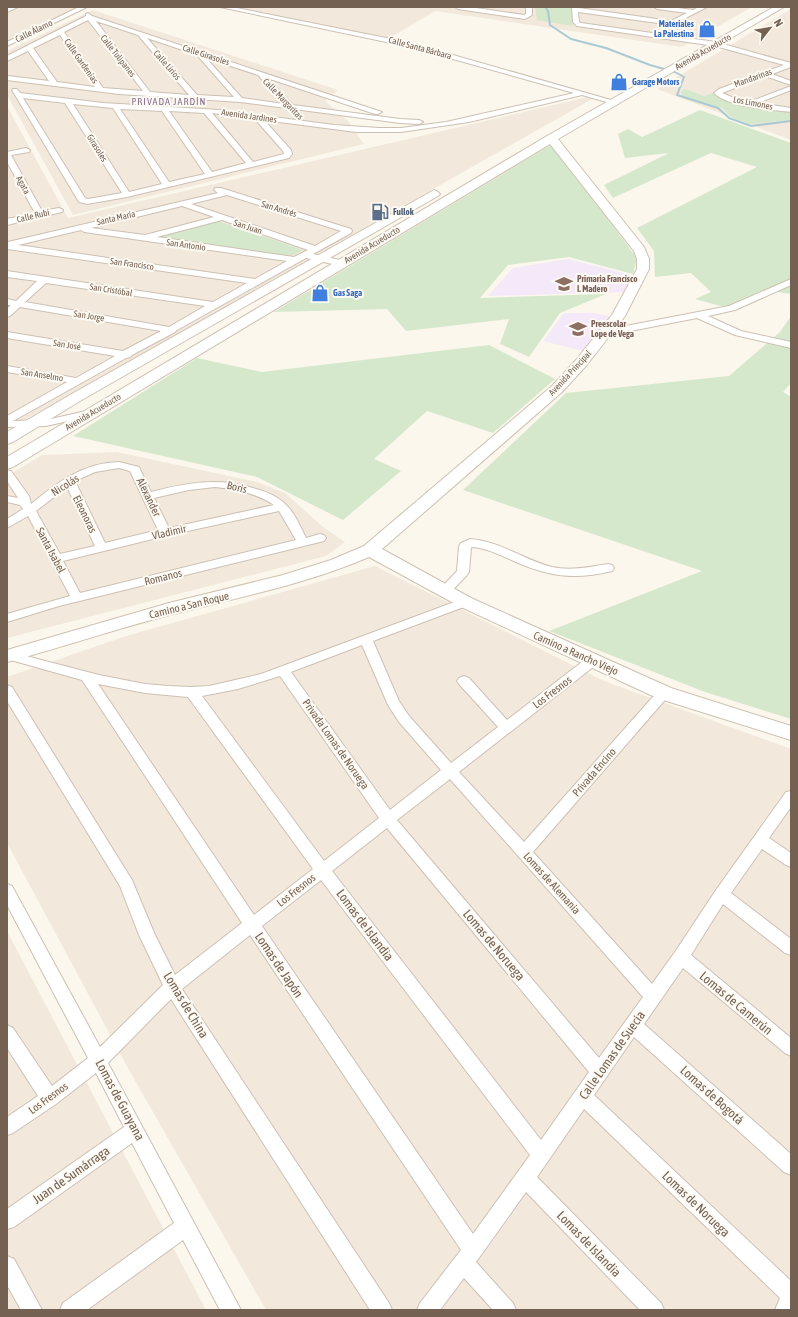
<svg xmlns="http://www.w3.org/2000/svg" width="798" height="1317" viewBox="0 0 798 1317" font-family="'Asap Condensed',sans-serif">
  <rect width="100%" height="100%" fill="#fbf7ed"/>
  <path fill="#f2e9dc" d="M 7,7 L 88,7 L 7,46 Z
    M 222,7 L 752,7 L 682,47 L 435,11 L 390,38 Z
    M 791,9 L 791,140 L 657,89 Z
    M 93,10 L 338,90 L 325,101 L 349,122 L 364,144 L 73,215 L 7,95 L 7,51 Z
    M 588,97 L 594,98 L 7,430 L 7,106 L 68,218 Z
    M 117,452 L 257,482 L 285,493 L 323,527 L 345,542 L 326,556 L 7,638 L 7,476 L 42,455 Z
    M 375,566 L 604,681 L 791,749 L 791,1310 L 266,1310 L 129,1070 L 7,843 L 7,677 L 126,636 Z
    M 7,931 L 206,1310 L 7,1310 Z"/>
  <path fill="#f3e9f8" d="M 568,259 L 635,276 L 625,292 L 488,296 L 513,268 Z
    M 564,313 L 593,313 L 613,317 L 587,352 L 543,341 Z"/>
  <path fill="#d5e8cc" d="M 535,7 L 571,7 L 573,26 L 537,20 Z
    M 685,89 L 704,96 L 713,93 L 731,99 L 791,110 L 791,120 L 749,124 L 731,117 L 722,108 L 682,96 L 681,91 Z
    M 700,110 L 791,143 L 791,294 L 764,290 L 728,308 L 695,299 L 711,292 L 691,273 L 655,277 L 654,251 L 637,228 L 757,167 L 711,153 L 613,198 L 604,185 L 669,153 L 625,158 L 618,134 L 628,129 L 642,137 Z
    M 552,144 L 637,258 L 633,274 L 569,257 L 508,265 L 480,298 L 606,294 L 560,313 L 529,357 L 500,344 L 509,319 L 406,331 L 387,309 L 274,312 Z
    M 218,221 L 303,250 L 289,257 L 155,238 Z
    M 791,316 L 791,383 L 783,392 L 791,397 L 791,719 L 705,692 L 549,631 L 702,571 L 463,490 L 566,393 L 729,376 L 780,332 Z
    M 489,345 L 555,379 L 493,433 L 427,411 L 374,459 L 401,471 L 343,520 L 257,477 L 73,436 L 197,358 L 262,372 Z"/>
  <g fill="none" stroke-linecap="round" stroke-linejoin="round">
    <path stroke="#aacad3" stroke-width="2" d="M 545,7 L 548,11 L 550,25 L 571,39 L 606,48 L 650,65 L 675,72 L 684,77 L 677,95 L 718,108 L 729,118 L 751,126 L 791,121"/>
    <g stroke="#ccc0b3" stroke-width="2">
      <path id="street" d="M 9,7 L 18,7 L 7,12 L 7,8 Z
        M 79,7 L 87,7 L 7,46 L 7,42 Z
        M 220,7 L 232,7 L 411,43 L 618,102 L 614,104 L 582,95 L 469,122 L 401,132 L 356,132 L 264,120 L 291,150 L 292,154 L 289,158 L 127,197 L 87,204 L 79,202 L 12,90 L 13,89 L 17,89 L 20,93 L 103,103 L 220,110 L 334,125 L 379,128 L 401,128 L 446,122 L 574,93 L 410,47 ZM 23,98 L 65,103 L 122,193 L 88,199 L 85,198 ZM 73,104 L 113,108 L 162,184 L 129,192 ZM 120,109 L 162,111 L 205,174 L 169,182 ZM 169,111 L 204,113 L 246,163 L 212,172 ZM 212,113 L 255,119 L 283,151 L 284,154 L 253,162 Z
        M 455,7 L 470,7 L 524,15 L 526,14 L 526,7 L 532,7 L 532,15 L 525,19 L 458,9 Z
        M 572,7 L 671,21 L 687,13 L 657,9 L 654,7 L 670,7 L 693,10 L 699,7 L 707,7 L 666,28 L 663,26 L 665,24 L 578,12 L 579,22 L 581,23 L 716,42 L 791,63 L 791,67 L 772,74 L 791,81 L 791,85 L 765,76 L 722,93 L 734,98 L 749,102 L 791,86 L 791,90 L 758,103 L 791,108 L 791,112 C 771,110 728,107 714,93 L 719,89 L 784,65 L 715,46 L 577,26 L 573,22 Z
        M 88,13 L 92,16 L 382,112 L 378,114 L 375,114 L 267,78 L 293,105 L 400,119 L 419,120 L 423,122 L 419,124 L 400,123 L 240,102 L 119,94 L 7,80 L 8,76 L 49,81 L 28,51 L 7,61 L 7,56 L 86,16 L 86,14 ZM 88,20 L 143,91 L 103,88 L 64,32 ZM 96,21 L 138,35 L 189,95 L 150,92 ZM 60,35 L 95,87 L 57,82 L 33,48 ZM 147,38 L 197,55 L 234,97 L 197,95 ZM 206,58 L 258,75 L 284,104 L 242,98 Z
        M 26,148 L 30,150 L 29,152 L 11,155 L 42,211 L 59,208 L 63,210 L 62,212 L 7,225 L 7,219 L 35,213 L 7,162 L 7,152 Z
        M 215,188 L 221,188 L 351,229 L 352,231 L 351,233 L 313,254 L 344,261 L 345,263 L 341,266 L 306,258 L 177,330 L 175,332 L 132,355 L 130,357 L 126,358 L 13,421 L 46,420 L 91,410 L 96,413 L 95,415 L 46,426 L 7,427 L 7,416 L 67,382 L 7,372 L 7,366 L 76,378 L 115,356 L 7,338 L 7,332 L 123,351 L 161,331 L 20,307 L 10,316 L 7,317 L 7,309 L 11,305 L 7,305 L 7,299 L 16,301 L 37,281 L 7,277 L 7,271 L 213,302 L 247,283 L 7,249 L 8,242 L 218,193 L 214,190 ZM 227,195 L 341,231 L 315,246 L 191,204 ZM 182,206 L 214,217 L 145,235 L 91,228 ZM 222,220 L 308,250 L 294,257 L 157,237 ZM 81,230 L 84,232 L 287,261 L 255,279 L 18,245 ZM 46,283 L 205,306 L 169,327 L 25,302 Z
        M 791,279 L 791,285 L 735,310 L 708,316 L 741,331 L 791,342 L 791,348 L 735,335 L 697,318 L 605,336 L 600,333 L 605,330 L 729,306 Z
        M 119,462 L 139,467 L 151,492 C 186,483 218,477 253,488 C 264,491 275,495 283,502 C 294,511 300,526 306,538 L 320,534 L 324,535 L 326,538 L 324,541 L 59,606 L 7,622 L 7,614 L 70,596 L 28,516 L 7,528 L 7,519 L 23,509 L 20,505 L 7,502 L 7,496 L 18,498 L 7,481 L 7,470 L 11,471 L 29,496 L 31,504 C 58,482 83,463 119,462 ZM 119,468 L 130,471 L 158,530 L 105,543 L 75,481 L 95,472 ZM 67,487 L 95,546 L 60,554 L 36,511 ZM 215,487 C 235,489 256,493 274,505 L 169,528 L 154,498 L 189,490 ZM 279,511 L 296,540 L 80,593 L 63,561 L 165,536 Z
        M 470,539 C 500,541 524,560 552,567 C 570,571 590,567 608,564 L 612,565 L 614,568 L 612,571 C 576,580 550,577 516,562 C 502,556 487,548 472,547 L 471,548 L 469,572 L 467,575 L 449,594 L 441,594 L 439,591 L 441,588 L 457,571 L 459,546 L 461,543 Z
        M 465,598 L 469,599 L 471,602 L 469,605 L 373,641 L 399,701 L 409,716 L 451,763 L 498,727 L 459,684 L 457,681 L 459,678 L 464,676 L 469,678 L 507,720 L 587,658 L 592,657 L 597,658 L 599,661 L 597,664 L 459,772 L 524,842 L 659,690 L 664,688 L 669,690 L 671,693 L 533,852 L 652,984 L 675,952 L 716,890 L 786,792 L 791,791 L 791,807 L 769,838 L 791,853 L 791,867 L 786,865 L 762,849 L 731,893 L 791,939 L 791,955 L 785,953 L 723,904 L 691,955 L 791,1038 L 791,1056 L 785,1053 L 683,968 L 644,1024 L 791,1154 L 791,1175 L 784,1172 L 634,1037 L 594,1095 L 791,1281 L 791,1310 L 775,1310 L 780,1298 L 584,1109 L 537,1177 L 661,1303 L 664,1310 L 640,1310 L 526,1192 L 476,1262 L 513,1303 L 516,1310 L 493,1310 L 464,1278 L 440,1310 L 417,1310 L 420,1303 L 461,1250 L 250,935 L 182,989 L 389,1303 L 392,1310 L 370,1310 L 171,999 L 108,1063 L 241,1310 L 220,1310 L 183,1240 L 87,1310 L 60,1310 L 63,1303 L 174,1223 L 132,1143 L 14,1227 L 7,1229 L 7,1209 L 124,1127 L 96,1073 L 56,1104 L 13,1133 L 7,1135 L 7,1117 L 38,1096 L 7,1048 L 7,1025 L 13,1028 L 52,1086 L 88,1058 L 7,905 L 7,884 L 12,886 L 100,1047 L 163,985 L 139,935 L 120,886 L 7,701 L 7,685 L 12,687 L 132,880 L 155,935 L 175,975 L 242,923 L 82,680 L 7,659 L 7,651 L 99,675 L 145,684 L 168,686 L 191,687 L 209,686 L 261,674 ZM 362,645 L 388,705 L 399,722 L 441,770 L 390,810 L 291,672 ZM 280,676 L 379,818 L 324,861 L 202,696 L 238,689 ZM 98,684 L 145,693 L 188,697 L 313,869 L 254,915 ZM 450,779 L 643,997 L 599,1058 L 397,820 ZM 387,828 L 589,1072 L 541,1140 L 332,871 ZM 321,880 L 530,1155 L 473,1234 L 262,926 Z
        M 7,1256 L 14,1259 L 42,1310 L 21,1310 L 7,1285 Z"/>
    </g>
    <g stroke="#cec1b1" stroke-width="2">
      <path id="secondary" d="M 774,7 L 784,7 L 558,139 L 644,247 L 649,259 L 649,269 L 625,316 L 586,366 L 562,392 L 382,549 L 471,598 L 671,688 L 791,726 L 791,740 L 657,698 L 459,606 L 369,557 C 306,584 240,597 174,614 C 118,628 63,647 7,662 L 7,650 L 169,603 L 283,575 L 331,560 L 364,546 L 552,386 L 576,360 L 612,315 L 637,269 L 637,259 L 634,251 L 550,144 L 13,467 L 7,469 L 7,457 L 547,136 Z
        M 434,190 L 438,192 L 440,194 L 438,196 L 80,401 L 13,442 L 7,444 L 7,432 L 70,395 Z"/>
    </g>
    <use href="#street" fill="#fff" fill-rule="evenodd"/>
    <use href="#secondary" fill="#fff" fill-rule="evenodd"/>
  </g>
  <defs>
    <g id="shop-bare" transform="scale(1.38)"><path d="M-5-2.5h2.3a2.7 3.5 0 0 1 5.4 0H5L5.5 6h-11ZM-1.5-2.5h3a1.5 2.3 0 0 0-3 0Z" fill="#3f7fe0" stroke="#fdfaf3" stroke-width="2.5" paint-order="stroke"/></g>
    <g id="fuel-bare" transform="scale(1.38)"><path d="M-5.5-6h7V0h2V4h1.3V-2.5L3-4.5l.8-.8L6-3V5H2.5V1h-1V6h-7ZM-4.2-4.7v3.2H.2V-4.7Z" fill="#5c6f8a" stroke="#fdfaf3" stroke-width="2.5" paint-order="stroke"/></g>
    <g id="school-bare" transform="scale(1.38)"><path d="M0-5L7-2L0 1L-7-2ZM-4 1L0 2.5L4 1V4Q0 6-4 4Z" fill="#8d6e63" stroke="#fdfaf3" stroke-width="2.5" paint-order="stroke"/></g>
  </defs>
  <g fill-rule="evenodd">
    <use href="#shop-bare" x="707" y="29"/>
    <use href="#shop-bare" x="619" y="82"/>
    <use href="#fuel-bare" x="380" y="212"/>
    <use href="#school-bare" x="564" y="284"/>
    <use href="#shop-bare" x="320" y="293"/>
    <use href="#school-bare" x="578" y="329"/>
  </g>
  <g text-anchor="middle" dominant-baseline="central" stroke-width="4" stroke-linejoin="round" paint-order="stroke">
    <g font-size="9" font-weight="bold" fill="#366cbe" stroke="#fdfaf3" text-anchor="start">
      <text x="694" y="24" text-anchor="end">Materiales<tspan x="694" dy="10">La Palestina</tspan></text>
      <text x="632" y="82">Garage Motors</text>
      <text x="333" y="293">Gas Saga</text>
    </g>
    <g font-size="9" fill="#746152" stroke="#fdfaf3">
      <text transform="translate(34 31) rotate(-26)">Calle Álamo</text>
      <text transform="translate(420 48) rotate(15)">Calle Santa Bárbara</text>
      <text transform="translate(703 52) rotate(-30)">Avenida Acueducto</text>
      <text transform="translate(206 55) rotate(18)">Calle Girasoles</text>
      <text transform="translate(118 56) rotate(52)">Calle Tulipanes</text>
      <text transform="translate(81 61) rotate(55)">Calle Gardenias</text>
      <text transform="translate(167 65) rotate(49)">Calle Lirios</text>
      <text transform="translate(753 78) rotate(-20)">Mandarinas</text>
      <text transform="translate(283 99) rotate(46)">Calle Margaritas</text>
      <text transform="translate(753 103) rotate(11)">Los Limones</text>
      <text transform="translate(249 116) rotate(8)">Avenida Jardines</text>
      <text transform="translate(97 148) rotate(58)">Girasoles</text>
      <text transform="translate(23 185) rotate(61)">Agata</text>
      <text transform="translate(279 209) rotate(17)">San Andrés</text>
      <text transform="translate(33 216) rotate(-13)">Calle Rubí</text>
      <text transform="translate(116 218) rotate(-13)">Santa María</text>
      <text transform="translate(248 227) rotate(18)">San Juan</text>
      <text transform="translate(186 245) rotate(8)">San Antonio</text>
      <text transform="translate(372 245) rotate(-31)">Avenida Acueducto</text>
      <text transform="translate(132 264) rotate(8)">San Francisco</text>
      <text transform="translate(111 290) rotate(9)">San Cristóbal</text>
      <text transform="translate(89 316) rotate(9)">San Jorge</text>
      <text transform="translate(67 345) rotate(9)">San José</text>
      <text transform="translate(570 373) rotate(-47)">Avenida Principal</text>
      <text transform="translate(42 375) rotate(9)">San Anselmo</text>
      <text transform="translate(93 412) rotate(-31)">Avenida Acueducto</text>
    </g>
    <g font-size="9" font-weight="bold" fill="#4e5e75" stroke="#fdfaf3" text-anchor="start">
      <text x="393" y="212">Fullok</text>
    </g>
    <g font-size="9" font-weight="bold" fill="#785e54" stroke="#fdfaf3" text-anchor="start">
      <text x="577" y="279">Primaria Francisco<tspan x="577" dy="10">I. Madero</tspan></text>
      <text x="591" y="324">Preescolar<tspan x="591" dy="10">Lope de Vega</tspan></text>
    </g>
    <g font-size="10" letter-spacing="1" fill="#866a8f" stroke="#fdfaf3">
      <text x="169" y="101">PRIVADA JARDÍN</text>
    </g>
    <g font-size="11" fill="#746152" stroke="#fdfaf3">
      <text transform="translate(65 485) rotate(-32)">Nicolás</text>
      <text transform="translate(237 487) rotate(14)">Boris</text>
      <text transform="translate(149 497) rotate(64)">Alexander</text>
      <text transform="translate(85 514) rotate(64)">Eleonoras</text>
      <text transform="translate(169 532) rotate(-13)">Vladimir</text>
      <text transform="translate(51 550) rotate(62)">Santa Isabel</text>
      <text transform="translate(163 577) rotate(-14)">Romanos</text>
      <text transform="translate(189 605) rotate(-14)">Camino a San Roque</text>
      <text transform="translate(576 653) rotate(24)">Camino a Rancho Viejo</text>
      <text transform="translate(552 692) rotate(-37)">Los Fresnos</text>
      <text transform="translate(336 744) rotate(55)">Privada Lomas de Noruega</text>
      <text transform="translate(594 772) rotate(-49)">Privada Encino</text>
      <text transform="translate(552 883) rotate(48)">Lomas de Alemania</text>
      <text transform="translate(296 890) rotate(-38)">Los Fresnos</text>
      <text transform="translate(48 1098) rotate(-36)">Los Fresnos</text>
    </g>
    <g font-size="13" fill="#746152" stroke="#fdfaf3">
      <text transform="translate(365 925) rotate(53)">Lomas de Islandia</text>
      <text transform="translate(494 945) rotate(50)">Lomas de Noruega</text>
      <text transform="translate(279 965) rotate(56)">Lomas de Japón</text>
      <text transform="translate(736 1003) rotate(40)">Lomas de Camerún</text>
      <text transform="translate(186 1005) rotate(59)">Lomas de China</text>
      <text transform="translate(612 1055) rotate(-55)">Calle Lomas de Suecia</text>
      <text transform="translate(712 1095) rotate(42)">Lomas de Bogotá</text>
      <text transform="translate(120 1100) rotate(62)">Lomas de Guayana</text>
      <text transform="translate(71 1175) rotate(-35)">Juan de Sumárraga</text>
      <text transform="translate(696 1204) rotate(44)">Lomas de Noruega</text>
      <text transform="translate(589 1244) rotate(46)">Lomas de Islandia</text>
    </g>
  </g>
  <rect width="798" height="1317" fill="none" stroke="#746152" stroke-width="16"/>
  <g transform="translate(770 28) rotate(59)" stroke="#fdfaf3" stroke-width="3" paint-order="stroke">
  <path d="M0-3L7 15L0 10L-7 15Z" fill="#746152"/>
  <text y="-6" font-size="11" font-weight="bold" text-anchor="middle" fill="#746152">N</text>
  </g>
</svg>
